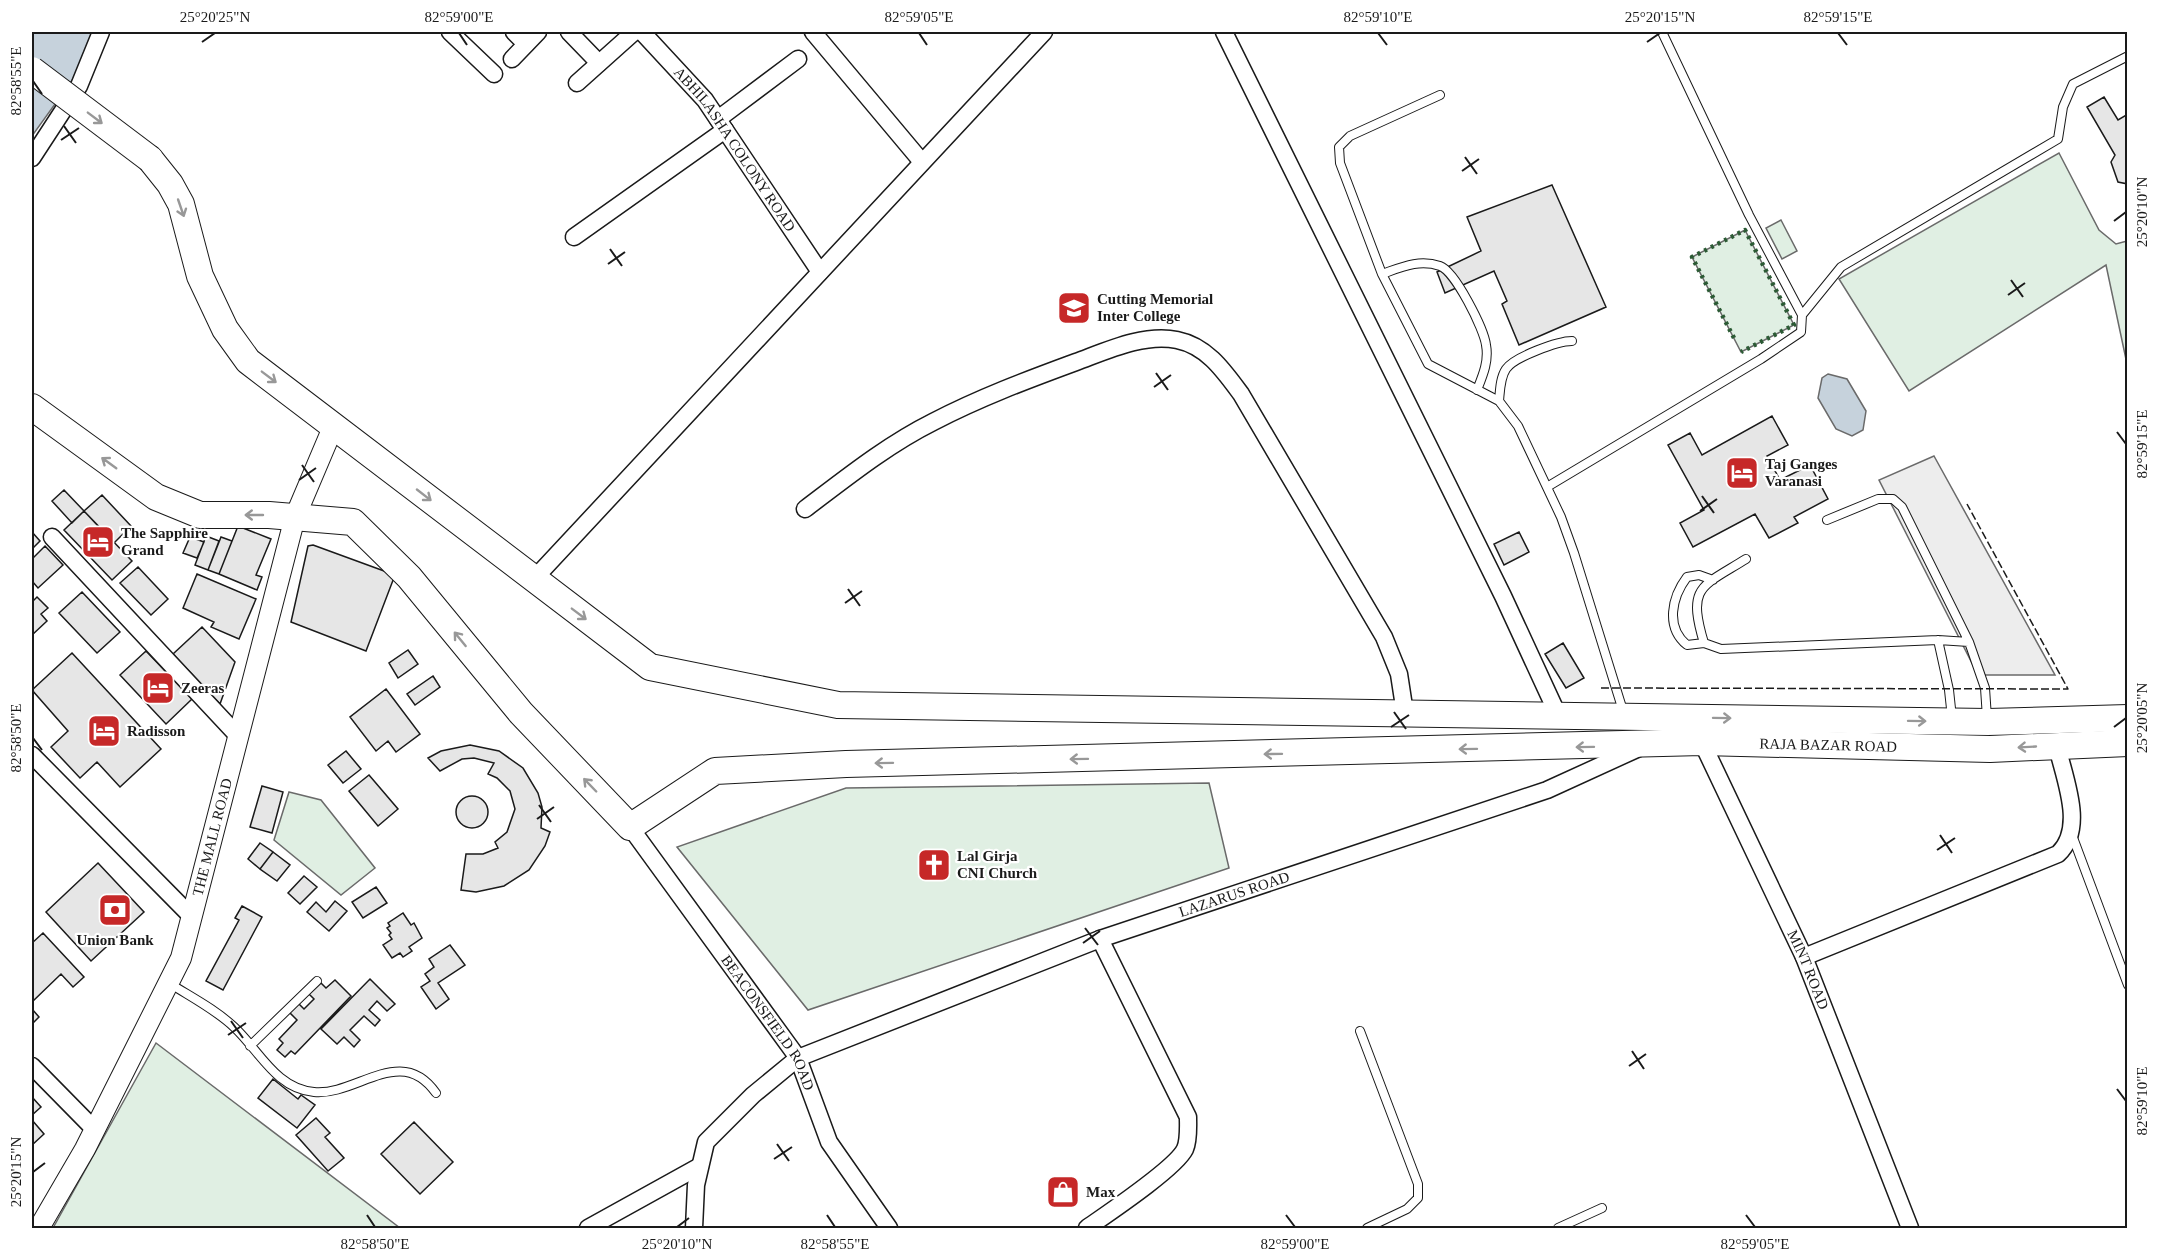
<svg xmlns="http://www.w3.org/2000/svg" width="2159" height="1260" viewBox="0 0 2159 1260" font-family="Georgia,serif">
  <rect width="100%" height="100%" fill="#fff"/>
  <path fill="#e0efe3" stroke="#6a6a6a" stroke-width="1.5" d="M 2059,153 L 2099,230 L 2116,244 L 2127,241 L 2127,364 L 2106,265 L 1909,391 L 1839,279 Z
    M 1781,220 L 1797,251 L 1782,259 L 1766,228 Z
    M 1745,230 L 1794,325 L 1741,352 L 1692,257 Z
    M 1209,783 L 1229,868 L 808,1010 L 677,847 L 846,788 Z
    M 289,792 L 321,800 L 375,868 L 341,895 L 274,840 Z
    M 156,1043 L 400,1228 L 53,1228 Z"/>
  <path fill="#ededed" stroke="#6a6a6a" stroke-width="1.5" d="M 1934,456 L 2055,675 L 1978,675 L 1879,480 Z"/>
  <path fill="#c6d2dc" stroke="#6a6a6a" stroke-width="1.5" d="M 32,32 L 107,32 L 32,136 Z
    M 1828,374 L 1847,379 L 1866,411 L 1863,430 L 1852,436 L 1836,429 L 1818,398 L 1822,378 Z"/>
  <path fill="#e6e6e6" stroke="#1a1a1a" stroke-width="1.5" d="M 2104,97 L 2118,120 L 2128,114 L 2128,184 L 2118,182 L 2111,162 L 2115,155 L 2087,107 Z
    M 1552,185 L 1606,307 L 1519,345 L 1502,304 L 1507,301 L 1494,271 L 1445,293 L 1437,272 L 1481,251 L 1467,217 Z
    M 1772,416 L 1788,445 L 1767,456 L 1780,480 L 1810,465 L 1828,499 L 1794,517 L 1798,523 L 1769,538 L 1755,514 L 1693,547 L 1680,523 L 1704,510 L 1668,445 L 1690,433 L 1702,455 Z
    M 64,490 L 84,511 L 72,523 L 52,501 Z
    M 102,495 L 131,526 L 114,543 L 84,511 Z
    M 84,511 L 132,561 L 112,580 L 64,530 Z
    M 238,526 L 271,539 L 256,575 L 262,577 L 257,590 L 219,574 Z
    M 32,532 L 40,541 L 32,549 Z
    M 1519,532 L 1529,552 L 1504,565 L 1494,544 Z
    M 206,536 L 219,541 L 208,570 L 195,565 Z
    M 190,537 L 204,542 L 197,558 L 183,553 Z
    M 221,537 L 232,541 L 219,574 L 208,570 Z
    M 313,545 L 395,575 L 366,651 L 291,622 L 308,546 Z
    M 45,546 L 63,565 L 38,588 L 32,581 L 32,559 Z
    M 138,567 L 168,599 L 151,615 L 120,583 Z
    M 197,574 L 256,599 L 239,639 L 211,627 L 214,622 L 183,608 Z
    M 82,592 L 120,632 L 97,653 L 59,613 Z
    M 37,597 L 48,608 L 41,614 L 47,621 L 32,635 L 32,602 Z
    M 202,627 L 235,662 L 220,704 L 173,654 Z
    M 1563,643 L 1584,678 L 1566,688 L 1545,654 Z
    M 408,650 L 418,664 L 398,678 L 389,663 Z
    M 146,651 L 192,699 L 166,724 L 120,675 Z
    M 72,653 L 161,749 L 120,787 L 97,762 L 80,778 L 51,747 L 68,731 L 32,690 Z
    M 433,676 L 440,687 L 415,705 L 407,694 Z
    M 386,689 L 420,734 L 396,752 L 388,741 L 376,751 L 350,717 Z
    M 470,745 L 499,751 L 523,768 L 538,793 L 542,807 L 541,828 L 550,832 L 545,846 L 529,870 L 504,886 L 476,892 L 461,890 L 466,854 L 483,854 L 498,848 L 495,842 L 507,832 L 515,809 L 510,791 L 497,778 L 488,774 L 494,763 L 474,758 L 462,759 L 440,771 L 428,758 L 441,751 Z
    M 346,751 L 361,769 L 343,783 L 328,765 Z
    M 369,775 L 398,809 L 378,826 L 349,791 Z
    M 262,786 L 283,792 L 272,833 L 250,827 Z
    M456 812a16 16 0 1 1 32 0a16 16 0 1 1-32 0Z
    M 260,843 L 273,852 L 260,869 L 248,859 Z
    M 273,852 L 290,865 L 277,881 L 260,869 Z
    M 98,863 L 144,912 L 91,961 L 46,912 Z
    M 304,876 L 317,887 L 300,904 L 288,893 Z
    M 376,887 L 387,903 L 363,918 L 352,902 Z
    M 335,901 L 347,911 L 329,931 L 307,912 L 316,902 L 326,912 Z
    M 242,906 L 262,917 L 223,990 L 206,981 L 239,920 L 235,918 Z
    M 403,913 L 411,925 L 414,923 L 422,938 L 409,947 L 412,951 L 403,957 L 400,953 L 392,958 L 383,945 L 392,939 L 389,935 L 391,933 L 387,928 L 390,926 L 388,923 Z
    M 43,933 L 84,977 L 73,987 L 61,974 L 32,1002 L 32,943 Z
    M 450,945 L 465,965 L 438,983 L 449,999 L 436,1009 L 421,987 L 430,981 L 425,974 L 434,967 L 429,959 Z
    M 370,979 L 395,1004 L 387,1011 L 377,1001 L 369,1010 L 380,1020 L 375,1026 L 364,1016 L 350,1030 L 360,1040 L 354,1047 L 344,1037 L 337,1044 L 321,1029 Z
    M 335,980 L 351,996 L 295,1054 L 291,1051 L 285,1057 L 277,1050 L 283,1043 L 279,1039 L 297,1020 L 288,1011 L 297,1002 L 304,1009 L 314,999 L 309,994 L 321,983 L 326,988 Z
    M 32,1009 L 39,1017 L 32,1024 Z
    M 273,1079 L 298,1099 L 301,1095 L 315,1105 L 297,1128 L 258,1098 Z
    M 32,1097 L 41,1107 L 32,1115 Z
    M 316,1118 L 330,1133 L 325,1137 L 344,1158 L 328,1171 L 296,1135 Z
    M 32,1120 L 44,1134 L 32,1145 Z
    M 414,1122 L 453,1162 L 420,1194 L 381,1154 Z"/>
  <g fill="none" stroke-linecap="round" stroke-linejoin="round">
    <g stroke="#1a1a1a" stroke-width="10">
      <path id="service" d="M 1662,32 L 1749,215 L 1802,315
        M 1440,95 L 1350,136 L 1339,147 L 1340,163 L 1382,274 L 1428,364 L 1499,401 L 1518,426 L 1561,517 L 1574,553 L 1624,714
        M 1382,274 C 1402,267 1419,259 1440,266 C 1455,271 1484,329 1486,345 C 1489,361 1483,375 1477,390
        M 1499,401 C 1500,391 1500,378 1506,369 C 1514,357 1558,341 1572,341
        M 1547,487 L 1761,359 L 1801,332 L 1802,315 L 1841,267 L 2058,139 L 2063,107 L 2073,84 L 2128,56
        M 1827,520 L 1878,499 L 1893,499 L 1902,507 L 1969,642
        M 1746,559 C 1701,587 1687,586 1704,643 L 1721,649 L 1938,640 L 1969,642 L 1985,688 L 1987,718
        M 1938,640 L 1949,690 L 1952,718
        M 1704,643 L 1687,645 C 1665,627 1672,597 1687,577 L 1699,575 L 1713,580
        M 2072,835 L 2128,985
        M 169,983 C 191,997 215,1009 234,1027 C 259,1050 276,1089 314,1092 C 357,1096 401,1043 436,1093
        M 1360,1031 L 1418,1184 L 1418,1198 L 1407,1209 L 1367,1228
        M 250,1046 L 317,981
        M 1558,1228 L 1602,1208"/>
    </g>
    <g stroke="#1a1a1a" stroke-width="19">
      <g id="minor">
        <path d="M 450,32 L 494,74"/>
        <path d="M 514,32 L 526,44"/>
        <path d="M 569,32 L 599,63"/>
        <path id="s1" d="M 642,32 L 705,100 L 820,272"/>
        <path d="M 813,32 L 922,162"/>
        <path d="M 1224,32 L 1503,596 L 1558,715"/>
        <path d="M 512,59 L 538,32"/>
        <path d="M 577,83 L 634,32"/>
        <path d="M 718,119 L 798,59"/>
        <path d="M 32,158 L 79,86 L 101,32"/>
        <path d="M 574,237 L 725,130"/>
        <path d="M 805,509 C 846,478 887,445 933,422 C 979,398 1027,380 1076,362 C 1106,351 1144,333 1177,340 C 1207,346 1224,371 1241,394 L 1384,637 L 1399,674 L 1405,713"/>
        <path d="M 52,537 L 239,737"/>
        <path d="M 534,579 L 1044,32"/>
        <path id="s2" d="M 1699,736 L 1804,957 L 1910,1228"/>
        <path d="M 32,755 L 192,917"/>
        <path id="s3" d="M 630,827 L 798,1058 L 829,1142 L 889,1228"/>
        <path d="M 1804,957 L 2058,854 C 2086,828 2064,778 2057,746"/>
        <path d="M 32,1066 L 95,1130"/>
        <path d="M 588,1228 L 700,1166"/>
        <path id="s4" d="M 694,1228 L 696,1185 L 706,1142 L 753,1095 L 798,1058 L 1100,939 L 1547,790 L 1639,748"/>
        <path d="M 1087,1228 C 1107,1214 1176,1168 1185,1149 C 1189,1140 1188,1127 1188,1117 L 1100,939"/>
      </g>
    </g>
    <g stroke="#1a1a1a" stroke-width="22">
      <g id="tertiary">
        <path id="s5" d="M 39,1228 L 85,1149 L 181,958 L 295,517 L 334,425"/>
      </g>
    </g>
    <g stroke="#1a1a1a" stroke-width="28">
      <g id="primary">
        <path d="M 150,159 L 170,184 L 181,204 L 200,276 L 225,329 L 248,361 L 650,667 L 838,705 L 1988,722 L 2128,718"/>
        <path id="s6" d="M 32,407 L 156,497 L 200,515 L 269,515 L 353,522 L 409,577 L 521,713 L 630,827 L 715,771 L 846,764 L 1702,742 L 1990,749 L 2128,743"/>
      </g>
    </g>
    <use href="#service" stroke="#fff" stroke-width="8"/>
    <use href="#minor" stroke="#fff" stroke-width="16"/>
    <use href="#tertiary" stroke="#fff" stroke-width="20"/>
    <use href="#primary" stroke="#fff" stroke-width="26"/>
    <g stroke="#1a1a1a" stroke-width="28" stroke-linecap="butt">
      <path id="primary-bridge" d="M 32,70 L 150,159"/>
    </g>
    <use href="#primary-bridge" stroke="#fff" stroke-width="26"/>
    <path stroke="#2b5a34" stroke-width="4.5" stroke-dasharray="3 4.5" stroke-linecap="butt" d="M 1734,338 L 1692,257 L 1745,230 L 1794,325 L 1741,352"/>
    <path stroke="#1a1a1a" stroke-width="1.5" stroke-dasharray="8 3" stroke-linecap="butt" d="M 1601,688 L 2068,689 L 1967,504"/>
  </g>
  <defs><path id="oneway-shaft" d="M-6 0H5M1.5-3L5.5 0L1.5 3" fill="none" stroke-width="1.6" stroke-linecap="round" stroke-linejoin="round" transform="scale(1.5)"/></defs>
  <g stroke="#989898">
    <use href="#oneway-shaft" transform="translate(95 118) rotate(37)"/>
    <use href="#oneway-shaft" transform="translate(181 208) rotate(71)"/>
    <use href="#oneway-shaft" transform="translate(269 377) rotate(37)"/>
    <use href="#oneway-shaft" transform="translate(109 463) rotate(-144)"/>
    <use href="#oneway-shaft" transform="translate(424 495) rotate(38)"/>
    <use href="#oneway-shaft" transform="translate(254 515) rotate(180)"/>
    <use href="#oneway-shaft" transform="translate(579 614) rotate(37)"/>
    <use href="#oneway-shaft" transform="translate(460 639) rotate(-129)"/>
    <use href="#oneway-shaft" transform="translate(1722 718) rotate(1)"/>
    <use href="#oneway-shaft" transform="translate(1917 721) rotate(1)"/>
    <use href="#oneway-shaft" transform="translate(1585 747) rotate(179)"/>
    <use href="#oneway-shaft" transform="translate(2027 747) rotate(177)"/>
    <use href="#oneway-shaft" transform="translate(1468 749) rotate(179)"/>
    <use href="#oneway-shaft" transform="translate(1273 754) rotate(179)"/>
    <use href="#oneway-shaft" transform="translate(1079 759) rotate(179)"/>
    <use href="#oneway-shaft" transform="translate(884 763) rotate(179)"/>
    <use href="#oneway-shaft" transform="translate(590 785) rotate(-134)"/>
  </g>
  <path fill="none" stroke="#1a1a1a" stroke-width="2" d="M 459,33 L 467,45M 919,33 L 927,45M 1378,33 L 1387,45M 1838,33 L 1847,45M 202,42 L 215,33M 1647,42 L 1660,33M 33,81 L 42,94M 64,126 L 76,143M 61,140 L 79,128M 1465,157 L 1477,174M 1462,171 L 1479,159M 2114,221 L 2126,212M 610,249 L 622,266M 608,264 L 625,252M 2011,280 L 2023,297M 2008,295 L 2025,283M 1156,373 L 1168,390M 1154,387 L 1171,375M 2117,432 L 2126,444M 302,465 L 314,482M 299,480 L 316,468M 1702,496 L 1714,513M 1700,511 L 1717,499M 848,589 L 860,606M 845,603 L 862,591M 1394,712 L 1406,729M 1391,727 L 1409,715M 2114,727 L 2126,718M 33,738 L 42,750M 539,805 L 551,822M 537,819 L 554,807M 1940,835 L 1952,853M 1937,850 L 1955,838M 1085,928 L 1098,945M 1083,943 L 1100,931M 231,1021 L 243,1038M 228,1035 L 246,1023M 1632,1051 L 1644,1069M 1629,1066 L 1646,1054M 2117,1089 L 2126,1101M 777,1144 L 789,1161M 774,1159 L 792,1147M 33,1172 L 45,1163M 367,1215 L 375,1227M 827,1215 L 835,1227M 1286,1215 L 1295,1227M 1746,1215 L 1755,1227M 677,1227 L 689,1218"/>
  <defs>
    <g id="university-square" transform="scale(1.725)"><rect x="-9" y="-9" width="18" height="18" rx="4" fill="#c62828" stroke="#fff"/><path d="M0-5L7-2L0 1L-7-2ZM-4 1L0 2.5L4 1V4Q0 6-4 4Z" fill="#fff"/></g>
    <g id="hotel-square" transform="scale(1.725)"><rect x="-9" y="-9" width="18" height="18" rx="4" fill="#c62828" stroke="#fff"/><path d="M-6-4.5h1.5V1H6V5H4.5V3h-9V5H-6ZM-4 0a1.8 1.8 0 1 1 3.6 0ZM.5 0V-2.5h3Q6-2.5 6 0Z" fill="#fff"/></g>
    <g id="church-square" transform="scale(1.725)"><rect x="-9" y="-9" width="18" height="18" rx="4" fill="#c62828" stroke="#fff"/><path d="M-1.2-6h2.4v3.5h3.3v2.4h-3.3V6h-2.4V-.1h-3.3v-2.4h3.3Z" fill="#fff"/></g>
    <g id="bank-square" transform="scale(1.725)"><rect x="-9" y="-9" width="18" height="18" rx="4" fill="#c62828" stroke="#fff"/><path d="M-6-4H6V4H-6ZM0-2.3a2.3 2.3 0 1 0 0 4.6a2.3 2.3 0 1 0 0-4.6Z" fill="#fff"/></g>
    <g id="shop-square" transform="scale(1.725)"><rect x="-9" y="-9" width="18" height="18" rx="4" fill="#c62828" stroke="#fff"/><path d="M-5-2.5h2.3a2.7 3.5 0 0 1 5.4 0H5L5.5 6h-11ZM-1.5-2.5h3a1.5 2.3 0 0 0-3 0Z" fill="#fff"/></g>
  </defs>
  <g fill-rule="evenodd">
    <use href="#university-square" x="1074" y="308"/>
    <use href="#hotel-square" x="1742" y="473"/>
    <use href="#hotel-square" x="98" y="542"/>
    <use href="#hotel-square" x="158" y="688"/>
    <use href="#hotel-square" x="104" y="731"/>
    <use href="#church-square" x="934" y="865"/>
    <use href="#bank-square" x="115" y="910"/>
    <use href="#shop-square" x="1063" y="1192"/>
  </g>
  <g text-anchor="middle" dominant-baseline="central" stroke-width="4.5" stroke-linejoin="round" paint-order="stroke">
    <g font-size="15" fill="#1a1a1a" stroke="#fff">
      <text stroke="none"><textPath href="#s1" startOffset="150">ABHILASHA COLONY ROAD</textPath></text>
      <text stroke="none"><textPath href="#s6" startOffset="1982">RAJA BAZAR ROAD</textPath></text>
      <text stroke="none"><textPath href="#s5" startOffset="430">THE MALL ROAD</textPath></text>
      <text stroke="none"><textPath href="#s4" startOffset="678">LAZARUS ROAD</textPath></text>
      <text stroke="none"><textPath href="#s2" startOffset="258">MINT ROAD</textPath></text>
      <text stroke="none"><textPath href="#s3" startOffset="240">BEACONSFIELD ROAD</textPath></text>
    </g>
    <g font-size="15" font-weight="bold" fill="#1a1a1a" stroke="#fff" text-anchor="start">
      <text x="1097" y="299">Cutting Memorial<tspan x="1097" dy="17">Inter College</tspan></text>
      <text x="1765" y="464">Taj Ganges<tspan x="1765" dy="17">Varanasi</tspan></text>
      <text x="121" y="533">The Sapphire<tspan x="121" dy="17">Grand</tspan></text>
      <text x="181" y="688">Zeeras</text>
      <text x="127" y="731">Radisson</text>
      <text x="957" y="856">Lal Girja<tspan x="957" dy="17">CNI Church</tspan></text>
      <text x="115" y="940" text-anchor="middle">Union Bank</text>
      <text x="1086" y="1192">Max</text>
    </g>
  </g>
  <rect width="2159" height="1260" fill="none" stroke="#ffffff" stroke-width="66"/>
  <rect x="33" y="33" width="2093" height="1194" fill="none" stroke="#1a1a1a" stroke-width="2"/>
  <g font-size="15" text-anchor="middle" fill="#1a1a1a">
    <text x="215" y="22">25°20'25"N</text>
    <text x="459" y="22">82°59'00"E</text>
    <text x="919" y="22">82°59'05"E</text>
    <text x="1378" y="22">82°59'10"E</text>
    <text x="1660" y="22">25°20'15"N</text>
    <text x="1838" y="22">82°59'15"E</text>
    <text transform="translate(16 81) rotate(-90)" y="5">82°58'55"E</text>
    <text transform="translate(2142 212) rotate(-90)" y="5">25°20'10"N</text>
    <text transform="translate(2142 444) rotate(-90)" y="5">82°59'15"E</text>
    <text transform="translate(2142 718) rotate(-90)" y="5">25°20'05"N</text>
    <text transform="translate(16 738) rotate(-90)" y="5">82°58'50"E</text>
    <text transform="translate(2142 1101) rotate(-90)" y="5">82°59'10"E</text>
    <text transform="translate(16 1172) rotate(-90)" y="5">25°20'15"N</text>
    <text x="375" y="1249">82°58'50"E</text>
    <text x="677" y="1249">25°20'10"N</text>
    <text x="835" y="1249">82°58'55"E</text>
    <text x="1295" y="1249">82°59'00"E</text>
    <text x="1755" y="1249">82°59'05"E</text>
  </g>
</svg>
